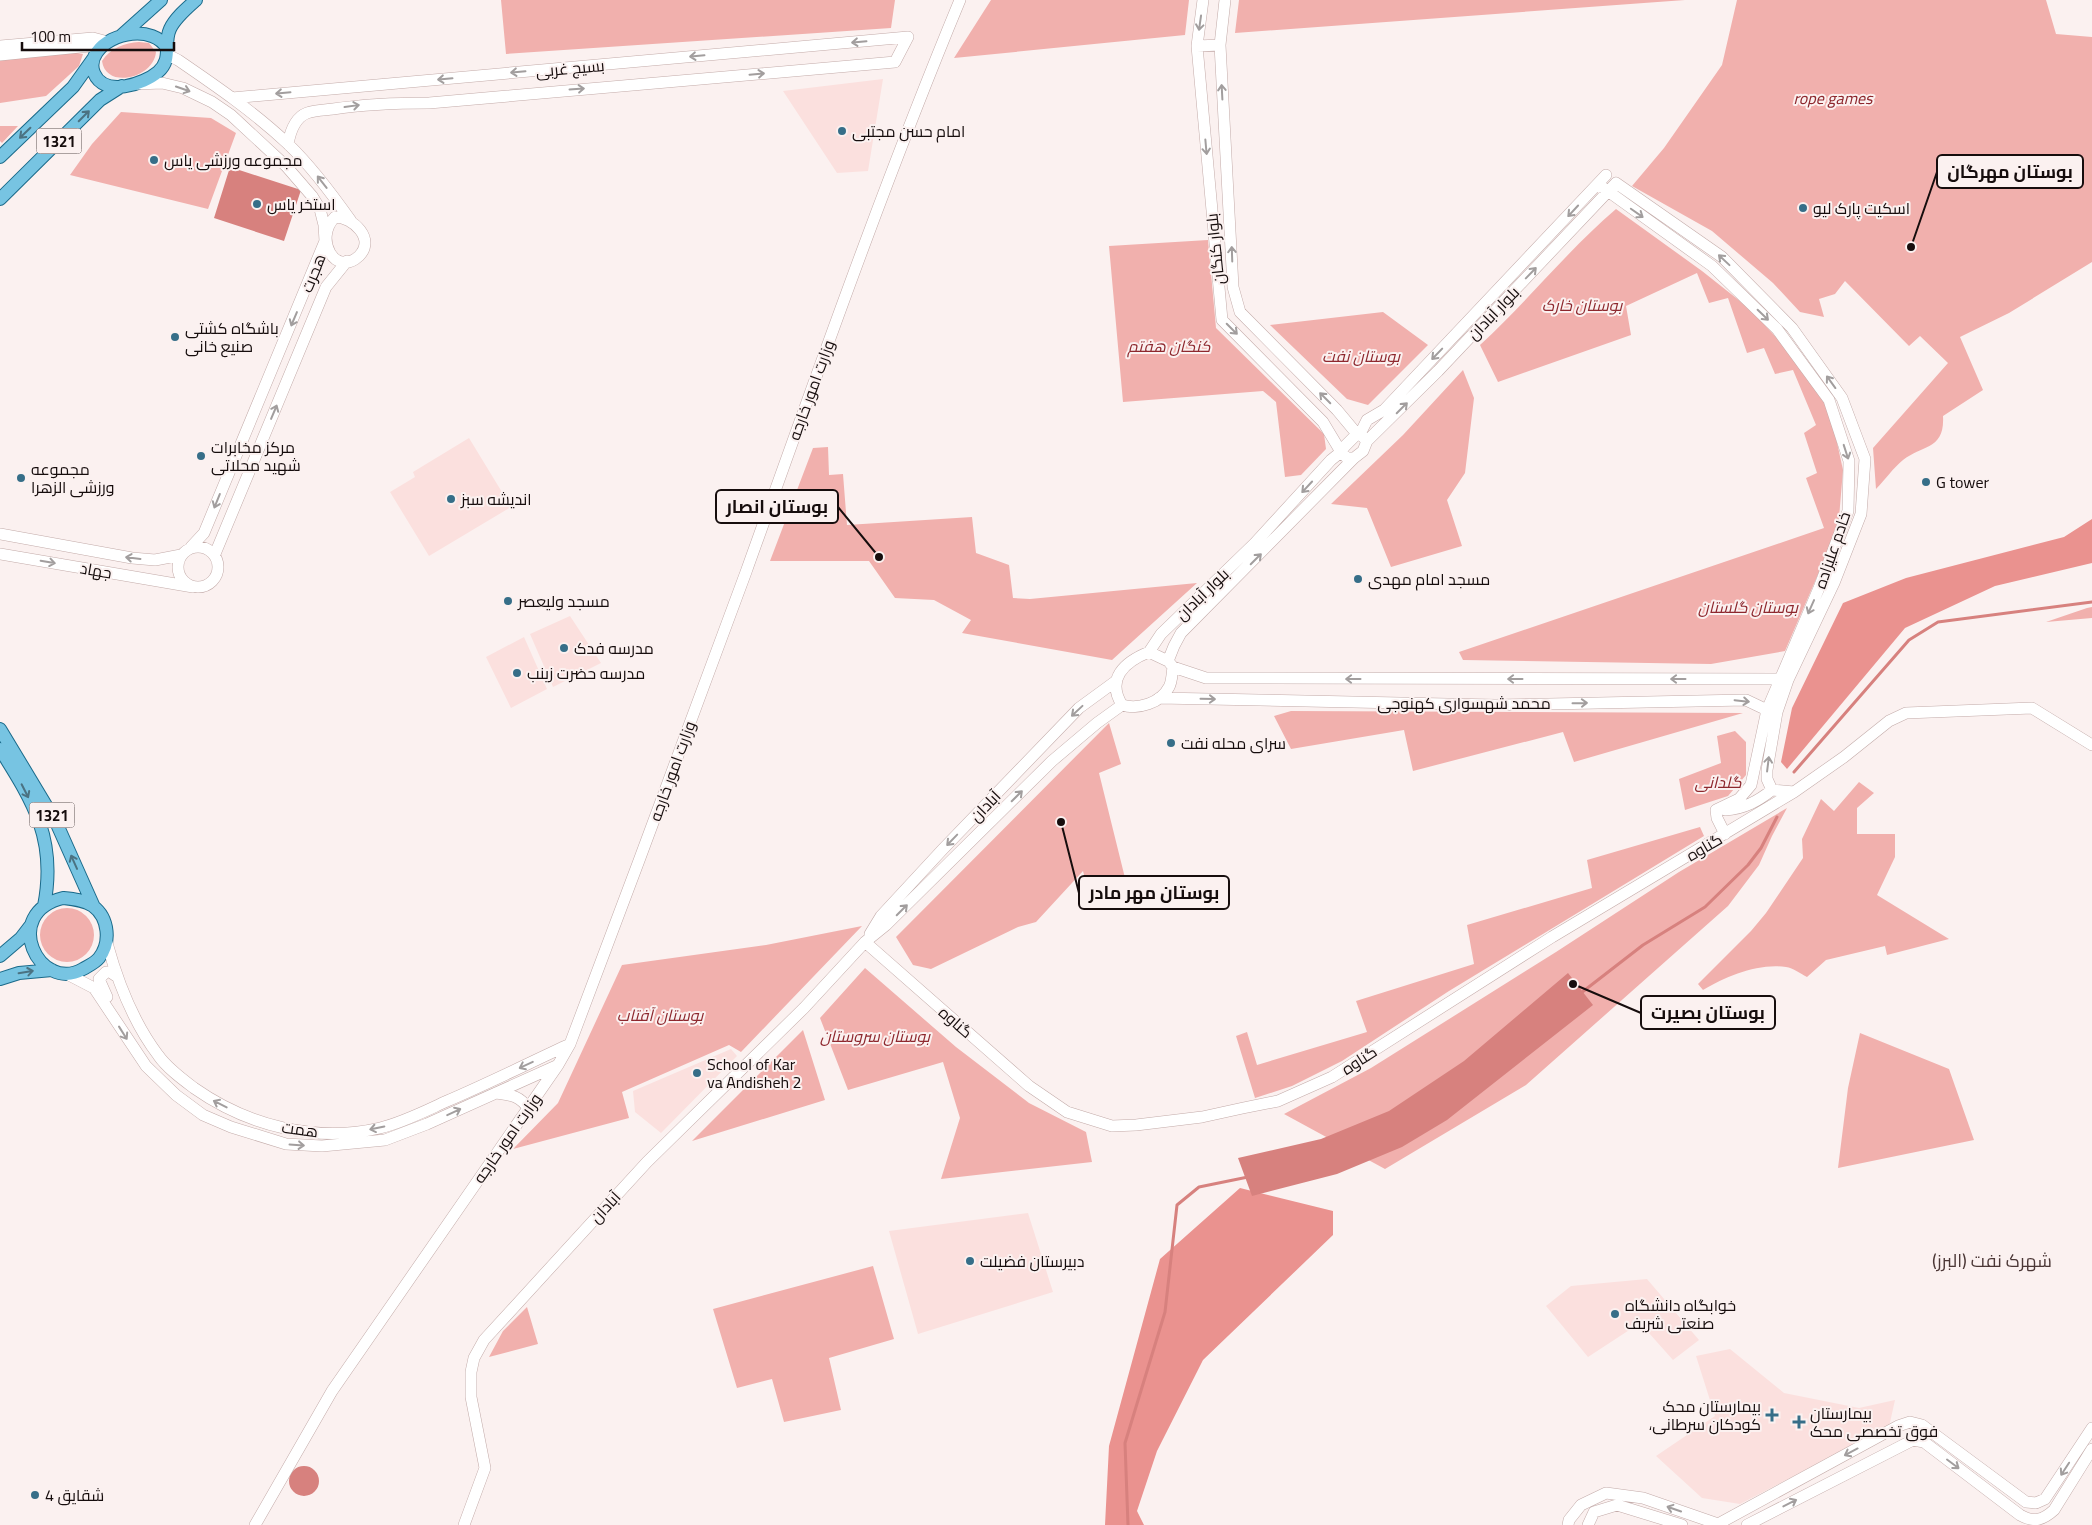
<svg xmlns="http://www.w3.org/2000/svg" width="2092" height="1525" viewBox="0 0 2092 1525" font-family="Georgia,Cairo,serif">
  <rect width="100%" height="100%" fill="#fbf1f0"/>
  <path fill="#fbe0de" d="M 883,79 L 868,171 L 837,173 L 783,91 Z
    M 469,438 L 511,507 L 429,556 L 390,492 L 415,477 L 413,472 Z
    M 570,616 L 601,663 L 553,687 L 530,634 Z
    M 524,637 L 547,689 L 511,708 L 486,657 Z
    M 731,1049 L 737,1056 L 661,1133 L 635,1112 L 633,1091 Z
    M 1028,1213 L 1053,1292 L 918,1334 L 889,1231 Z
    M 1647,1279 L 1699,1340 L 1673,1360 L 1640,1323 L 1588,1357 L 1546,1306 L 1571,1286 Z
    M 1730,1349 L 1784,1393 L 1859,1408 L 1895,1400 L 1889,1427 L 1740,1504 L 1702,1498 L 1656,1456 L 1715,1416 L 1696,1356 Z"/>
  <path fill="#f1b0ad" d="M 501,0 L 895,0 L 891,28 L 506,54 Z
    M 991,0 L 1189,0 L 1185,35 L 954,58 Z
    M 1239,0 L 1685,0 L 1235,33 Z
    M 1737,0 L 2046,0 L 2056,34 L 2092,37 L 2092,262 L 2009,313 L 1960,337 L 1983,390 L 1943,416 C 1945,450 1922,445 1903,460 C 1893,468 1885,480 1876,489 L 1873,448 L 1948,363 L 1920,336 L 1909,346 L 1845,281 L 1835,294 L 1819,299 L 1824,317 L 1800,312 L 1773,283 L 1712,231 L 1632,186 L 1664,148 L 1722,65 Z
    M 139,42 L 149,43 L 156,52 C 154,78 106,90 102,61 C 110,48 125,43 139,42 Z
    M 71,52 L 83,54 L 79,66 L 46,96 L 0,103 L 0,59 Z
    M 121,112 L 211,118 L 236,133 L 208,209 L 70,175 L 92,144 Z
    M 0,126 L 18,126 L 2,143 L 0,141 Z
    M 1616,209 L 1702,271 L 1750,309 L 1785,347 L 1826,400 L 1833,424 L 1843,470 L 1839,518 L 1829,549 L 1785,651 L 1711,664 L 1463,660 L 1459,652 L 1824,528 L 1806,478 L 1817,473 L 1804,433 L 1816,425 L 1793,370 L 1775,374 L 1764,348 L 1747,353 L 1728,298 L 1709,303 L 1697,273 L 1626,306 L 1631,335 L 1498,382 L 1480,345 C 1527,302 1567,251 1616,209 Z
    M 1208,240 L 1216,328 L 1324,434 L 1326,449 L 1301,475 L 1285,477 L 1276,402 L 1263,391 L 1123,402 L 1109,246 Z
    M 1383,312 L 1428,345 L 1368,405 L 1347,399 L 1270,325 Z
    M 1463,370 L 1474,398 L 1465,473 L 1447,500 L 1462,546 L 1391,567 L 1367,508 L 1331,504 L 1403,435 Z
    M 828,447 L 829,475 L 843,474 L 847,525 L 972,517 L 976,553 L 1009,565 L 1013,598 L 1030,599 L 1197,583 L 1112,660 L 962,633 L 971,620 L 934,600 L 895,598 L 869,561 L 770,561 L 813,448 Z
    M 2092,607 L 2092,618 L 2046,622 L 2087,608 Z
    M 1291,711 L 1743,713 L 1574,762 L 1563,732 L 1413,771 L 1404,730 L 1291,749 L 1274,716 Z
    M 1109,723 L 1121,764 L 1099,773 L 1126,882 L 1089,893 L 1083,871 L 1036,922 L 1018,927 L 931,969 L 913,965 L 896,937 Z
    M 1735,731 L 1746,742 L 1746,775 L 1728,796 L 1685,810 L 1679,779 L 1721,763 L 1717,736 Z
    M 1859,782 L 1874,793 L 1857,808 L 1857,834 L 1895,834 L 1895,857 L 1877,895 L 1949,939 L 1887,955 L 1885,946 L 1826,960 L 1807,977 C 1801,974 1793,968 1786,967 C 1758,963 1727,976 1703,990 L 1698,984 L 1751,931 L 1766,913 L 1803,858 L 1802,839 L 1821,799 L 1834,811 Z
    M 1787,808 L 1772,836 L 1759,865 L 1728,906 L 1526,1085 L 1385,1169 L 1284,1114 L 1371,1068 L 1556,952 L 1679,872 Z
    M 1700,827 L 1704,836 L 1449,991 L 1342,1061 L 1292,1086 L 1255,1098 L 1236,1036 L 1247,1032 L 1257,1065 L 1367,1032 L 1356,1001 L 1474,964 L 1467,925 L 1592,888 L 1587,860 Z
    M40 935a27 27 0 1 1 54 0a27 27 0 1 1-54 0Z
    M 862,926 L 741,1052 L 729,1045 L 622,1092 L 629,1118 L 513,1149 L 558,1103 L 622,965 L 766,945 Z
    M 865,968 L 956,1047 L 1029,1103 L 1086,1132 L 1092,1162 L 941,1179 L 960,1118 L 943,1062 L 848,1090 L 820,1018 Z
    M 803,1030 L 825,1100 L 692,1141 Z
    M 1860,1033 L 1949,1069 L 1974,1140 L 1838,1168 L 1848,1088 Z
    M 873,1266 L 894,1339 L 829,1358 L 841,1410 L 784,1422 L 772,1379 L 737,1388 L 713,1309 Z
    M 527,1307 L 538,1344 L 489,1357 L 503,1331 Z"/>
  <path fill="#ea928f" d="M 2092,519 L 2092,563 L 1995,586 L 1905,628 L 1787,769 L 1781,762 L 1792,708 L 1843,603 L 1906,578 L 2064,537 Z
    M 1240,1188 L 1333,1211 L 1333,1235 L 1203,1360 L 1157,1451 L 1137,1511 L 1144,1525 L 1105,1525 L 1109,1446 L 1160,1259 Z"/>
  <path fill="#d7817e" d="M 230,167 L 301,190 L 284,241 L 214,218 Z
    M 1568,973 L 1593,1005 L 1447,1120 L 1402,1147 L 1337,1174 L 1252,1196 L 1238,1158 L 1321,1139 L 1389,1111 L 1464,1061 Z
    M289 1481a15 15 0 1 1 30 0a15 15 0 1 1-30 0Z"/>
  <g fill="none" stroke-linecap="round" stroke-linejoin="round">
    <path stroke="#d7817e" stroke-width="3" d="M 1794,772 L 1909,640 L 1938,622 L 2092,602
      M 1581,993 L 1643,945 L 1705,907 L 1748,865 L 1761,848 L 1777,817
      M 1128,1525 L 1125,1443 L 1165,1312 L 1177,1205 L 1199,1187 L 1248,1177"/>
    <g stroke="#c3aba9" stroke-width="12">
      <path id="secondary" d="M 1225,0 L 1220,45 L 1233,287 L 1240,312 L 1337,410 L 1357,434
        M 0,46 L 93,38 L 108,42
        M 1197,46 L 1220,45
        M 0,55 L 90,46 L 99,49
        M 168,55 L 178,60 C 216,86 254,112 288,144 C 312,167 332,194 351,221
        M 137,84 L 162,83 L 183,88 L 212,102 L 231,115 L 286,166 L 312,196 L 320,209 L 324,225 L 325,241 L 204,533 L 191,547
        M 232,98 L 908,37
        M 288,144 C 290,133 294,118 307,113 C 315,110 325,110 333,109 C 367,104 395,103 429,103 L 895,62 L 908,37
        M 1598,184 L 1712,266 L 1777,329 L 1829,400 L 1849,461 L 1848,511 L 1819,588 L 1767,710 L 1751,785 L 1739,799 L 1716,810
        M 335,217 C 353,217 376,239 359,256 C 336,278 313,239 335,217 Z
        M 1357,434 L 1360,434 L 1367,441 L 1363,451 L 1354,458 L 1347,458 L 1341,452 L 1345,446 Z
        M 1360,434 L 1367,420 L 1384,410 L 1606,175
        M 1367,441 L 1438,371 L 1616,183 L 1722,257 L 1792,328 L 1842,398 L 1865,459 L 1861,514 L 1834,583 L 1788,680 L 1777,712 L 1767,770 L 1767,779 L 1772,790 L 1794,792
        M 0,534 L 132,558 L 155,560 L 181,555
        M178 567a20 20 0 1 1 40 0a20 20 0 1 1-40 0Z
        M 0,554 L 193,587
        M 215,554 L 326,287 L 347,261
        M 1149,652 L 1161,634 L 1255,543 L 1331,460 L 1341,452 L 1323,422 L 1222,320 L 1197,46 L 1203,0
        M 1149,652 L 1168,661 L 1173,667 C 1172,673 1172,682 1169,687 C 1161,703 1138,710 1122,705 C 1106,679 1124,662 1149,652 Z
        M 1168,661 L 1174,646 L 1181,633 L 1354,458
        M 1173,667 L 1206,678 L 1779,679
        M 1159,698 L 1495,705 L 1746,700 L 1767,710
        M 1716,810 L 1717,818 L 1725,834
        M 1725,810 C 1744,809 1758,801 1772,790
        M 870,934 L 881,916 L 943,849 L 1079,708 L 1116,681
        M 865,942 L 1029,1086 L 1067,1112 L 1112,1126 L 1136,1125 L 1202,1117 L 1243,1108 L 1278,1101 L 1332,1077 L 1552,937 L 1794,792 L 1844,757 L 1889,721 L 1906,713 L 2032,708 L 2092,745
        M 107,943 C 118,983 133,1022 158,1055 C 167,1068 182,1079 194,1088 C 248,1126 316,1143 380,1128 C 404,1122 425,1111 447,1101 C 489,1083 529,1063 570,1044
        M 67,974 L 94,988 L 146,1066 L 176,1095 L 203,1115 L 231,1127 L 286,1144 L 322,1146 L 385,1140 L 427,1124 L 556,1066
        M 107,997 L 99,979 L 106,972 L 110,972 L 116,976
        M 496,1093 C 510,1095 519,1095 528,1108
        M 255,1525 L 332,1391 L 558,1065 L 570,1044 C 629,887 689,729 746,572 C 815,380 882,188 960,0
        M 464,1525 L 485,1468 L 471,1397 L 471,1372 L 474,1358 L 484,1340 L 647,1162 L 804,1008 L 865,942 L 886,925 L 1052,761 L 1097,723 L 1122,705
        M 1568,1525 L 1569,1520 L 1581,1505 L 1606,1493 L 1643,1498 L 1718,1524 L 1898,1426 L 1910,1422 L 1922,1425 L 2026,1502 L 2036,1503 L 2045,1499 L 2092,1428
        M 1588,1525 L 1594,1512 L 1617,1505 L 1682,1525
        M 1747,1525 L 1913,1440 L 1924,1442 L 2020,1515 C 2034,1523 2043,1520 2054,1510 L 2092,1449"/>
    </g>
    <g stroke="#1a6a8a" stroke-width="14">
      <path id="primary" d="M 122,35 L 161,0
        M 167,48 C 153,25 111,32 97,52 C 92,59 91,66 94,73 C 104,98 144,84 158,72 C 173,59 163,44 170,29 C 175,18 187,8 196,0
        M 0,157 L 73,87 L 93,59
        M 0,199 L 100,100 L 122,86
        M 0,729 L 56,822 L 94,907
        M 0,749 C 34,803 57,840 44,906
        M 63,898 C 73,899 84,900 93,906 C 109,918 111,943 99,958 C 95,963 88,966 83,969 C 39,994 0,913 63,898 Z
        M 0,956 L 21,938 L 31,925
        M 0,979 L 19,973 L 52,970"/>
    </g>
    <use href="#secondary" stroke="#fff" stroke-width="11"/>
    <use href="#primary" stroke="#77c4e2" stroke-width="12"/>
  </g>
  <defs><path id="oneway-shaft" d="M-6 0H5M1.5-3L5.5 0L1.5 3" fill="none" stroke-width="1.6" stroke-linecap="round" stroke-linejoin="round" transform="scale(1.25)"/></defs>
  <g stroke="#a29e9e">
    <use href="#oneway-shaft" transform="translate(1200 23) rotate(98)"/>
    <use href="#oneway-shaft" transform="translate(859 42) rotate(175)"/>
    <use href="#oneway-shaft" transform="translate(697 56) rotate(175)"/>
    <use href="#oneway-shaft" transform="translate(518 72) rotate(175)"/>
    <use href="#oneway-shaft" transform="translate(757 74) rotate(-5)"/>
    <use href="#oneway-shaft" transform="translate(445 79) rotate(175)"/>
    <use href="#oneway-shaft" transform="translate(183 89) rotate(19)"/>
    <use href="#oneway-shaft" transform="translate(577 89) rotate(-4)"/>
    <use href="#oneway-shaft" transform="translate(1222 92) rotate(-93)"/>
    <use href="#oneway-shaft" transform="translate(283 93) rotate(175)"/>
    <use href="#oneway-shaft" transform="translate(352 106) rotate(-8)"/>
    <use href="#oneway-shaft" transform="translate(1206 147) rotate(85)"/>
    <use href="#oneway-shaft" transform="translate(322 182) rotate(-128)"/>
    <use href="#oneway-shaft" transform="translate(1573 211) rotate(133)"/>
    <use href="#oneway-shaft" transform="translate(1637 213) rotate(35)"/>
    <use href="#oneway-shaft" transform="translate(1232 254) rotate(-92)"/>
    <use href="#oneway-shaft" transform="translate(1724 260) rotate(-137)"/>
    <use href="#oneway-shaft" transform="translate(1531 273) rotate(-46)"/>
    <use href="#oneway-shaft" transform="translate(1763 315) rotate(44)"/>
    <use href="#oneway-shaft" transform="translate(294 319) rotate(113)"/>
    <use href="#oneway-shaft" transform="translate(1232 329) rotate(45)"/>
    <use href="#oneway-shaft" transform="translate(1437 354) rotate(134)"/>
    <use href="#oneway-shaft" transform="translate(1831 382) rotate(-126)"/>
    <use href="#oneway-shaft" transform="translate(1325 398) rotate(-135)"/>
    <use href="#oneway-shaft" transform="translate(1402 408) rotate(-45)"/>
    <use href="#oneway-shaft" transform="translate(274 412) rotate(-67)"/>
    <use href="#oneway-shaft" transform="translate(1846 452) rotate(72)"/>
    <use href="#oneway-shaft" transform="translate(1307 487) rotate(133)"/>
    <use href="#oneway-shaft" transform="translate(217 501) rotate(112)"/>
    <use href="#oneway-shaft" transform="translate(133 558) rotate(-173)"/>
    <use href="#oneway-shaft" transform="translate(1256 559) rotate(-45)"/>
    <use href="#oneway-shaft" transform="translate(48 562) rotate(10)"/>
    <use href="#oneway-shaft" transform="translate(1811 607) rotate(114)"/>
    <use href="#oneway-shaft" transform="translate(1353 679) rotate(-180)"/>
    <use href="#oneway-shaft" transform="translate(1515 679) rotate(-180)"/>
    <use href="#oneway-shaft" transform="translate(1678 679) rotate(-180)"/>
    <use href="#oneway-shaft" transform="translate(1208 699) rotate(1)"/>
    <use href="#oneway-shaft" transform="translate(1742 701) rotate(6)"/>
    <use href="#oneway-shaft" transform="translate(1580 703) rotate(-1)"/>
    <use href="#oneway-shaft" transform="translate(1077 711) rotate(137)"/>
    <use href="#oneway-shaft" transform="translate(1768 764) rotate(-83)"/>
    <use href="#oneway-shaft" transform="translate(1017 796) rotate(-45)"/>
    <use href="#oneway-shaft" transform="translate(952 840) rotate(134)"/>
    <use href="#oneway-shaft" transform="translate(902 910) rotate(-45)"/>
    <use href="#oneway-shaft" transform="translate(123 1033) rotate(58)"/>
    <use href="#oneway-shaft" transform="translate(526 1065) rotate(155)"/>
    <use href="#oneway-shaft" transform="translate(220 1104) rotate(-153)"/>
    <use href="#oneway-shaft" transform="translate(454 1112) rotate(-25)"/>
    <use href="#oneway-shaft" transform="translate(377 1128) rotate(168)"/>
    <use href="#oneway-shaft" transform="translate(297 1145) rotate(4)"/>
    <use href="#oneway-shaft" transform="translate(1851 1452) rotate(152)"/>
    <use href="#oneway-shaft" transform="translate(1953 1464) rotate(37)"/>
    <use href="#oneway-shaft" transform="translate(2065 1469) rotate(123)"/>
    <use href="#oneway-shaft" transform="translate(1790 1503) rotate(-27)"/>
    <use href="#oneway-shaft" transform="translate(1674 1509) rotate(-161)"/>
  </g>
  <g stroke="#4b7282">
    <use href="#oneway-shaft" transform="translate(84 116) rotate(-45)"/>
    <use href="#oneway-shaft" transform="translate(25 133) rotate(136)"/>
    <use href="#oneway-shaft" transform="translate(25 791) rotate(63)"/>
    <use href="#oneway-shaft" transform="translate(74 862) rotate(-114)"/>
    <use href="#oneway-shaft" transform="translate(26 972) rotate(-9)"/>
  </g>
  <g fill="#366e88" stroke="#fbf1f0" stroke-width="2">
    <circle cx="842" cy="131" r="5"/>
    <circle cx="154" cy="160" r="5"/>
    <circle cx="257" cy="204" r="5"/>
    <circle cx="1803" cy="208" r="5"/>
    <circle cx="175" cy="337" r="5"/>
    <circle cx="201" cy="456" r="5"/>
    <circle cx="21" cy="478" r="5"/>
    <circle cx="1926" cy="482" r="5"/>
    <circle cx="451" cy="499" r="5"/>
    <circle cx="1358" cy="579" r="5"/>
    <circle cx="508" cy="601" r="5"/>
    <circle cx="564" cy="648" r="5"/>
    <circle cx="517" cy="673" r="5"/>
    <circle cx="1171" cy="743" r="5"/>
    <circle cx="697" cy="1073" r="5"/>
    <circle cx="970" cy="1261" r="5"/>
    <circle cx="1615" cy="1314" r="5"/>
    <path d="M1769.5 1407.5h5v5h5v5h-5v5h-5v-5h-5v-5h5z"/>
    <path d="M1796.5 1414.5h5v5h5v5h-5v5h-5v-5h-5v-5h5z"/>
    <circle cx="35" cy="1495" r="5"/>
  </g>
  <g text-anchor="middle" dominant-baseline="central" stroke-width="4" stroke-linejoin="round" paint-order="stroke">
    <g fill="#fbf1f0" stroke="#5b5151" stroke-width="1">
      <rect x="36.5" y="128.5" width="45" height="25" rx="4"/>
      <rect x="29.5" y="802.5" width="45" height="25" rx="4"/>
    </g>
    <g font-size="15" font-weight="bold" fill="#160d0d">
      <text x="59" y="141">1321</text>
      <text x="52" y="815">1321</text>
    </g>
    <g font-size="16" fill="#160d0d" stroke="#fbf1f0">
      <text transform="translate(570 68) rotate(-5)">بسیج غربی</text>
      <text transform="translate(1215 249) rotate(-96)">بلوار کنگان</text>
      <text transform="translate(313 273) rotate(-68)">هجرت</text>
      <text transform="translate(1493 313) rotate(-46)">بلوار آبادان</text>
      <text transform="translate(811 390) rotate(-70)">وزارت امور خارجه</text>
      <text transform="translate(1832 550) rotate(-71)">خادم علیزاده</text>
      <text transform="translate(96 570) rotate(10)">جهاد</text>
      <text transform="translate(1202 594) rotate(-44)">بلوار آبادان</text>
      <text x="1464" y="703">محمد شهسواری کهنوجی</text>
      <text transform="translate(672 771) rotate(-70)">وزارت امور خارجه</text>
      <text transform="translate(985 806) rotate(-46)">آبادان</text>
      <text transform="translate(1704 847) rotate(-30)">گناوه</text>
      <text transform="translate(956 1022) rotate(41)">گناوه</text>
      <text transform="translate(1359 1060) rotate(-33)">گناوه</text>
      <text transform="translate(300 1129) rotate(8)">همت</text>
      <text transform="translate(507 1138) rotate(-55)">وزارت امور خارجه</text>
      <text transform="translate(605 1207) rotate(-47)">آبادان</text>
    </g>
    <g font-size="16" font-style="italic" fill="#8d272d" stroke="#fbf1f0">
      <text x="1833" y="98">rope games</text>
      <text x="1582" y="305">بوستان خارک</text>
      <text x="1169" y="346">کنگان هفتم</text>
      <text x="1361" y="356">بوستان نفت</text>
      <text x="1748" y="607">بوستان گلستان</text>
      <text x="1718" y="782">گلدانی</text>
      <text x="660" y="1015">بوستان آفتاب</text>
      <text x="875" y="1036">بوستان سروستان</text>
    </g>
    <g font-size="16" fill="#160d0d" stroke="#fbf1f0" text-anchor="start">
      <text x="852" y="131">امام حسن مجتبی</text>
      <text x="164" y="160">مجموعه ورزشی یاس</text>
      <text x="267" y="204">استخر یاس</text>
      <text x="1813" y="208">اسکیت پارک لیو</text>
      <text x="185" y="328">باشگاه کشتی<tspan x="185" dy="18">صنیع خانی</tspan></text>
      <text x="211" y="447">مرکز مخابرات<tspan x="211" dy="18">شهید محلاتی</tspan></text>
      <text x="31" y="469">مجموعه<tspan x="31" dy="18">ورزشی الزهرا</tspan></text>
      <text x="1936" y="482">G tower</text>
      <text x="461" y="499">اندیشه سبز</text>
      <text x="1368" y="579">مسجد امام مهدی</text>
      <text x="518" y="601">مسجد ولیعصر</text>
      <text x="574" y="648">مدرسه فدک</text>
      <text x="527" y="673">مدرسه حضرت زینب</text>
      <text x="1181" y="743">سرای محله نفت</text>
      <text x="707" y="1064">School of Kar<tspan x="707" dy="18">va Andisheh 2</tspan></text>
      <text x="980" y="1261">دبیرستان فضیلت</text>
      <text x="1625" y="1305">خوابگاه دانشگاه<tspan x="1625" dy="18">صنعتی شریف</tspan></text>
      <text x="1761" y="1406" text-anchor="end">بیمارستان محک<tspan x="1761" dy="18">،کودکان سرطانی</tspan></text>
      <text x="1810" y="1413">بیمارستان<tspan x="1810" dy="18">فوق تخصصی محک</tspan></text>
      <text x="45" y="1495">شقایق 4</text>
    </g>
    <g font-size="18" fill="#4b3736" stroke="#fbf1f0">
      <text x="1992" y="1260">شهرک نفت (البرز)</text>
    </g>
  </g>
  <path fill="none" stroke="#160d0d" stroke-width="2" d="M1911 247L1937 172M879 557L838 507M1061 822L1079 893M1573 984L1641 1013"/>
  <g fill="#160d0d" stroke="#fbf1f0" stroke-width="2">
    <circle cx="1911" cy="247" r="5"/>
    <circle cx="879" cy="557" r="5"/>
    <circle cx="1061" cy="822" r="5"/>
    <circle cx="1573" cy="984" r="5"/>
  </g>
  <g fill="#fbf1f0" stroke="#160d0d" stroke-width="2">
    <rect x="1937" y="155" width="146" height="33" rx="5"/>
    <rect x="716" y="490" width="122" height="33" rx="5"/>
    <rect x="1079" y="876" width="150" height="33" rx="5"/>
    <rect x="1641" y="996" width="134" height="33" rx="5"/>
  </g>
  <g font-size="18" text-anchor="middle" font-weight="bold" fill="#160d0d">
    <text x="2010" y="178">بوستان مهرگان</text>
    <text x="777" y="513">بوستان انصار</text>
    <text x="1154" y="899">بوستان مهر مادر</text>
    <text x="1708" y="1019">بوستان بصیرت</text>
  </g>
  <path d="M22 42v8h152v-8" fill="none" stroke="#160d0d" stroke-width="2.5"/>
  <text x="30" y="42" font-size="15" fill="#160d0d" stroke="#fbf1f0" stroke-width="4" paint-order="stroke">100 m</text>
</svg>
